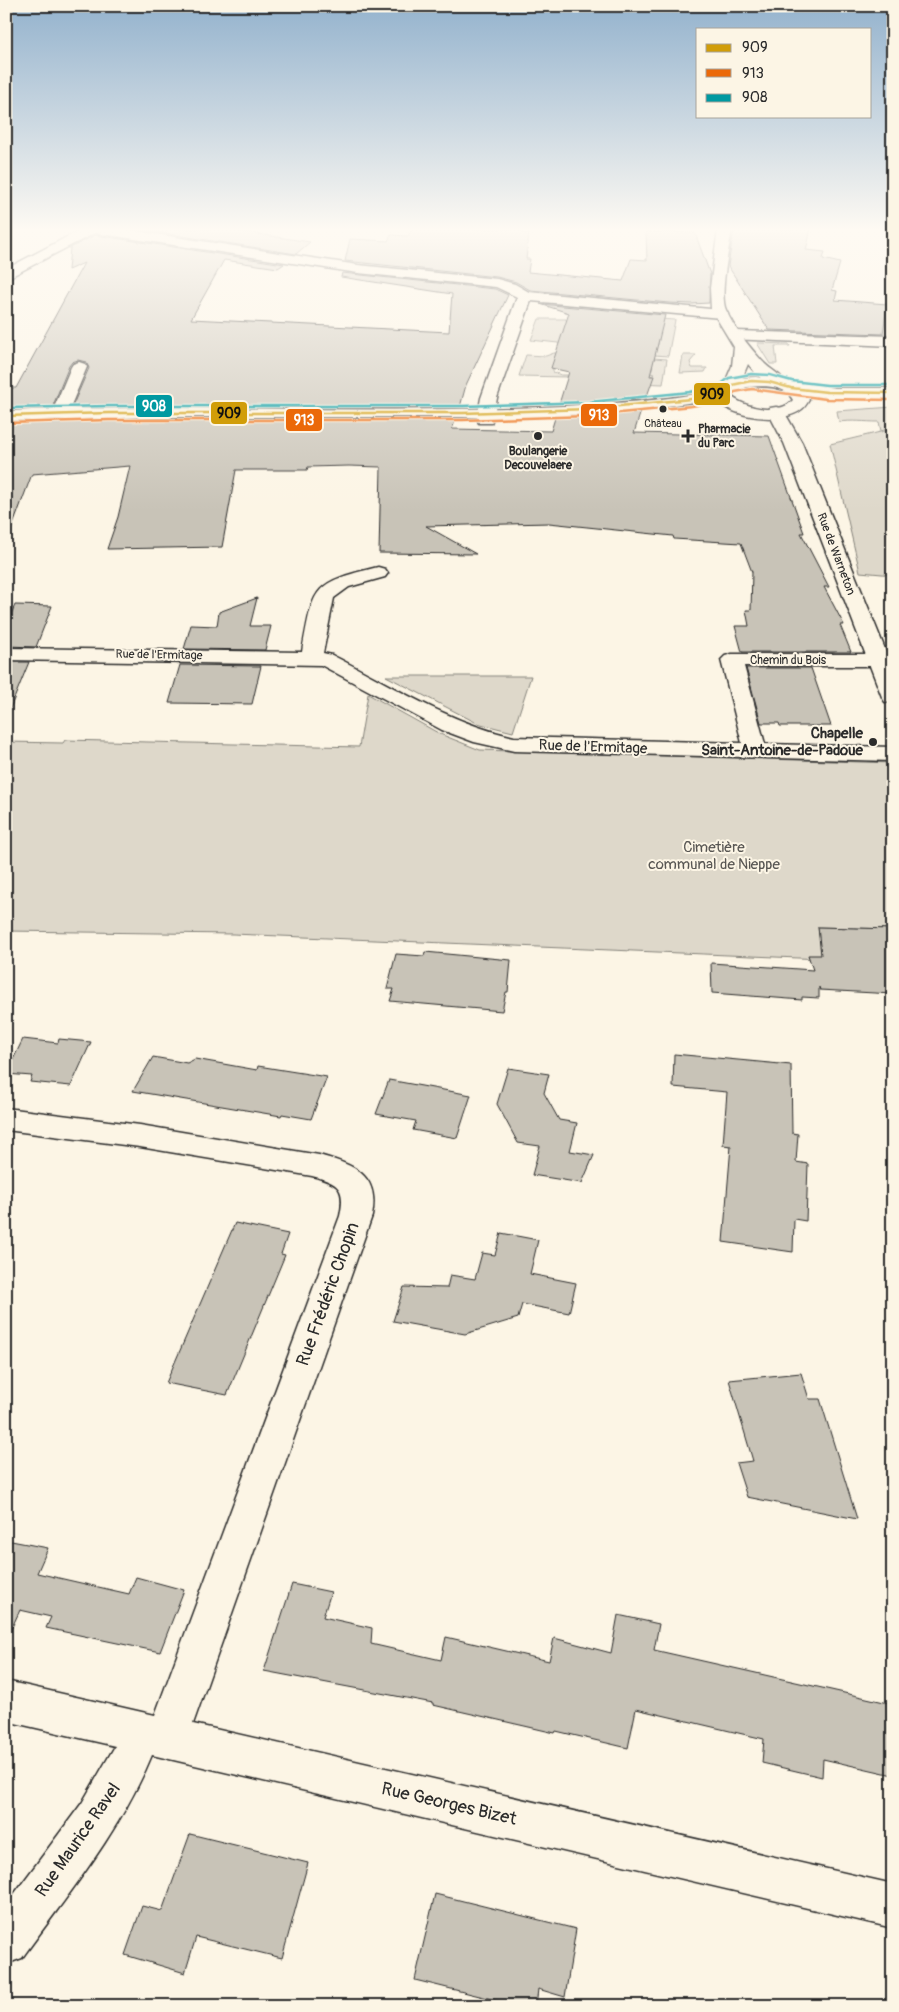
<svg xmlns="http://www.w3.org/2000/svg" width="899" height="2012" viewBox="0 0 899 2012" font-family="Pangolin,sans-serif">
  <rect width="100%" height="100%" fill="#fcf5e5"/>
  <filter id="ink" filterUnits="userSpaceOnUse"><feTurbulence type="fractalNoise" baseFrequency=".02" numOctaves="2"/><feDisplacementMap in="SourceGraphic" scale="10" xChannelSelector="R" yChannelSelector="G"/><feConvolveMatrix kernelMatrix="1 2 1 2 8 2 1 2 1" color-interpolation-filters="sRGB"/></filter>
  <g filter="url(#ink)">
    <path fill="#ded8ca" stroke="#84827a" d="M 539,319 L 566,319 L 569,331 L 563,332 L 561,339 L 564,347 L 558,343 L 531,340 Z
      M 659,319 L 675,320 L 668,356 L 640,354 L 658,345 L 659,339 L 656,337 Z
      M 757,343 L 789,344 L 790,346 L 775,346 L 777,364 L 770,364 Z
      M 554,353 L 574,354 L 553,368 L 553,372 L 561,375 L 568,375 L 567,377 L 519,376 L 526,355 L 546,356 Z
      M 683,355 L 696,355 L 690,362 L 692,368 L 707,368 L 705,372 L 680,373 Z
      M 641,357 L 667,359 L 663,384 L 637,383 L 654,377 L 651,376 L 654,374 L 650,373 Z
      M 893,407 L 893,427 L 881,431 L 879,422 C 865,422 852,420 839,422 L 837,411 Z
      M 893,429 L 893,575 L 860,572 L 830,444 Z
      M 386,676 L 531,676 L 513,732 L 477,723 Z
      M 368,694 L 440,734 L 480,750 L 893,763 L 893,929 L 818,927 L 822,959 L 233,934 L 6,931 L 6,742 L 63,743 L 65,740 L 359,747 Z"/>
    <path fill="#c8c3b7" stroke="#2b2b2b" d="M 137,229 L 225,229 L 310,242 L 296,254 Z
      M 412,229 L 523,229 L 522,233 L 529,234 L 526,259 L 530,259 L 528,272 L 623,281 L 631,259 L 647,260 L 646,232 L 695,233 L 710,274 L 709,303 L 692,304 L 669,303 L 530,290 L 516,282 L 497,277 L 345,261 L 350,239 L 388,241 L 391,235 L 408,236 Z
      M 734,229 L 811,229 L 806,250 L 825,252 L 823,259 L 840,263 L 832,290 L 837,291 L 835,300 L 887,304 L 883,334 L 769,330 L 728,266 Z
      M 95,235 L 284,264 L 278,268 L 224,260 L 191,319 L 449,332 L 452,294 L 341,277 L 342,273 L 495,289 L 508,295 L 466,385 L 460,407 L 72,407 L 89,368 L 86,362 L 78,360 L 72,362 L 69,366 L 52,408 L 6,409 L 6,388 L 16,388 L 84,263 L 68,270 L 70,248 Z
      M 540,304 L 665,315 L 650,376 L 654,376 L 646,399 L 559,404 L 569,372 L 551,368 L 569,313 Z
      M 641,411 L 634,433 L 769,436 L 804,533 L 801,533 L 829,587 L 824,587 L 844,625 L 840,625 L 851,652 L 742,652 L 735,626 L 749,626 L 746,610 L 751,610 L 752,572 L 741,543 L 674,539 L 673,536 L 549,523 L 426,526 L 476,554 L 379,553 L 381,467 L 349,466 L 308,467 L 307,470 L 236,470 L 222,547 L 107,549 L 118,517 L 130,466 L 32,474 L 10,533 L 6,533 L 6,423 L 157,419 L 456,419 L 452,429 L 551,431 L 555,418 Z
      M 257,598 L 250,626 L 271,626 L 265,650 L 184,649 L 191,625 L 217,626 L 219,612 Z
      M 15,605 L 52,606 L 36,647 L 6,646 L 6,626 Z
      M 6,662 L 29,662 L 7,716 L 6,716 Z
      M 180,665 L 261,666 L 252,704 L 169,703 Z
      M 746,668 L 811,668 L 831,726 L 780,726 L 779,723 L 761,723 Z
      M 818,927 L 893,929 L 893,994 L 820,990 L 819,987 L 819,998 L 802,997 L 802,1000 L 712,993 L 711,963 L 813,970 L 808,955 L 821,955 Z
      M 425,952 L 511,960 L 508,992 L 506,992 L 502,1011 L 390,1001 L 394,989 L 387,989 L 396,954 L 424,956 Z
      M 23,1039 L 58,1043 L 59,1039 L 91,1042 L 71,1086 L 30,1082 L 32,1076 L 6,1074 Z
      M 674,1054 L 791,1065 L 792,1133 L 798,1134 L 796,1162 L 808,1164 L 806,1221 L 794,1219 L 793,1252 L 723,1242 L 731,1146 L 723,1145 L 727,1092 L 673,1087 Z
      M 153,1057 L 187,1063 L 195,1059 L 257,1070 L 258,1066 L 327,1077 L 311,1119 L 282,1114 L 281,1116 L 133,1091 Z
      M 508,1068 L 549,1074 L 544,1093 L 559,1120 L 577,1123 L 570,1151 L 594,1155 L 582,1183 L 532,1175 L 540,1146 L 518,1143 L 497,1104 Z
      M 389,1080 L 471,1095 L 457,1138 L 413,1130 L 416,1121 L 376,1114 Z
      M 235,1223 L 288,1234 L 281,1254 L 285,1255 L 227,1395 L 166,1383 Z
      M 501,1233 L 538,1240 L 530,1274 L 576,1283 L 569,1313 L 522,1304 L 518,1318 L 465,1334 L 393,1321 L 404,1287 L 447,1288 L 450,1275 L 475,1279 L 482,1253 L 495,1255 Z
      M 801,1373 L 809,1399 L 820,1399 L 857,1519 L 747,1497 L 736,1463 L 753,1461 L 729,1380 Z
      M 6,1540 L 48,1548 L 37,1573 L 129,1594 L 136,1577 L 184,1590 L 160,1652 L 46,1628 L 51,1617 L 20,1610 L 6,1640 Z
      M 292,1584 L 331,1592 L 323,1617 L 372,1628 L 371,1644 L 441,1660 L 446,1637 L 549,1661 L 554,1638 L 611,1653 L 618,1615 L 659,1624 L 654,1650 L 893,1704 L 893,1775 L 823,1759 L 822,1777 L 762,1763 L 764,1739 L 636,1709 L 628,1748 L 556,1731 L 555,1733 L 433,1705 L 433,1703 L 264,1671 Z
      M 190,1834 L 308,1863 L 282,1958 L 196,1937 L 185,1973 L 125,1955 L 142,1906 L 162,1911 Z
      M 435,1894 L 576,1929 L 565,1997 L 538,1989 L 536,2006 L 520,2006 L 415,1980 Z"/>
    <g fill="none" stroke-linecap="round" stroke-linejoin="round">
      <g stroke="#2b2b2b" stroke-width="3">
        <path id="minor" d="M 82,229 L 122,229 L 358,265 L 497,279 L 515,284 L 529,292 L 721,310 L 726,311 L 728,314 L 726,317 L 721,318 L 531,301 L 497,398 L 493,419 L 491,423 L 479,423 L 477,419 L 481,398 L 517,297 L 496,287 L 358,273 L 95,233 L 6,279 L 6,269 Z
          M 736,331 L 893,336 L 893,346 L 731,339 L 728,336 L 731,333 Z
          M 79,362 L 85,364 L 87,367 L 69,410 L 67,414 L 55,414 L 53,410 L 71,367 L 73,364 Z
          M 378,567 L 385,569 L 388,573 L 385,577 L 349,587 L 334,598 L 323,653 L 332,655 C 391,685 449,723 514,737 L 742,743 L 721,660 L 725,656 L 732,654 L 878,654 L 885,656 L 889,660 L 885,664 L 878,666 L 744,666 L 765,744 L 893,747 L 893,761 L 514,751 L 474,742 L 442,730 L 321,665 L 6,660 L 6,648 L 302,652 C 314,587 311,583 378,567 Z
          M 6,1108 L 140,1125 L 319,1155 C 354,1165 380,1174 372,1216 L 193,1724 L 893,1884 L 893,1928 L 152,1755 C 121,1830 69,1893 22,1958 L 6,1964 L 6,1905 L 82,1803 L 115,1746 L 6,1721 L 6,1681 L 155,1715 L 340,1216 C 346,1188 339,1183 312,1176 L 140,1147 L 6,1130 Z"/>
      </g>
      <g stroke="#2b2b2b" stroke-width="3">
        <path id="tertiary" d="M 718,229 L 732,229 C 729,248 719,295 726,310 C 734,329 749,346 762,361 C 770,370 782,375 788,384 L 786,387 C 770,391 757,375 748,364 L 738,388 L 726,388 L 724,385 L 732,366 L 734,347 L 711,309 L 710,288 Z
          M 776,407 L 782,408 L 802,443 L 893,669 L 893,703 L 885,702 L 882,697 L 784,443 L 768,412 L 770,408 Z"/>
      </g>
      <g stroke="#2b2b2b" stroke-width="3">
        <path id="secondary" d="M 756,377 L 835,388 L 893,388 L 893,398 L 835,398 L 806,395 L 809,400 C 807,403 805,407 802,409 C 784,425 730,418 716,399 L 631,411 L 534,417 L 157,417 L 6,421 L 6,411 C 192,403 377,415 563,406 C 611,403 662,402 709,391 C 717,389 723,384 730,381 C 738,378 747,377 756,377 ZM 747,387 C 762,386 785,384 793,400 C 779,416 747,408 732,397 L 731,393 Z"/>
      </g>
      <use href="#minor" fill="#fcf5e5" fill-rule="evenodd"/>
      <use href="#tertiary" fill="#fcf5e5" fill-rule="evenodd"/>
      <use href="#secondary" fill="#fcf5e5" fill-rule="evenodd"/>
      <g stroke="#fcf5e5" stroke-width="4.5">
        <path id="bus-1" d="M 6,416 L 109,413 L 463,413 L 589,409 L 691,399 L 723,392 L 732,385 L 751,381 L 769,382 L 791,388 L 827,392 L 893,393"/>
      </g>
      <g stroke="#fcf5e5" stroke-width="4.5">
        <path id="bus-2" d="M 6,423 L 109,420 L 463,420 L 589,416 L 692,406 L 725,399 L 735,392 L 752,389 L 826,399 L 893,400"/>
      </g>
      <g stroke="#fcf5e5" stroke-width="4.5">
        <path id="bus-3" d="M 6,408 L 109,406 L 463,406 L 589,402 L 690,392 L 720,385 L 729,378 L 751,374 L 770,375 L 792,381 L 827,385 L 893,385"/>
      </g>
      <use href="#bus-1" stroke="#d19d09" stroke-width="2.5"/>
      <use href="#bus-2" stroke="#eb6909" stroke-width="2.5"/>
      <use href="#bus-3" stroke="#0099a1" stroke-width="2.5"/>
    </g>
  </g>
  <linearGradient id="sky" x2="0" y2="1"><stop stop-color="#93b2cd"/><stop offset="0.45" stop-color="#fefaf3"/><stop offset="1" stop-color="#fefaf3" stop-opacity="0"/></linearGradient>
  <rect width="899" height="511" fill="url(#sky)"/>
  <g fill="#2b2b2b" stroke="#fcf5e5" stroke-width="2">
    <circle cx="663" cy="409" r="4.5"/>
    <circle cx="538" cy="436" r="5"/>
    <path d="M685.5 428.5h5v5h5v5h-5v5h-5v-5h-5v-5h5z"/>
    <circle cx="873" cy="742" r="5"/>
  </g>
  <g text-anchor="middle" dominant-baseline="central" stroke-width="4" stroke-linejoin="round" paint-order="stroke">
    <g font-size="11" fill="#2b2b2b" stroke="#fcf5e5">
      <text x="663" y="423">Château</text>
    </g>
    <g font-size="12" font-weight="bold" fill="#2b2b2b" stroke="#fcf5e5" text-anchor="start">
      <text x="698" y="429">Pharmacie<tspan x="698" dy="14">du Parc</tspan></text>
      <text x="538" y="451" text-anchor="middle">Boulangerie<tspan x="538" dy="14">Decouvelaere</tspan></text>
    </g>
    <g font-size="12" fill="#2b2b2b" stroke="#fcf5e5">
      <text transform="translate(836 554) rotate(69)">Rue de Warneton</text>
      <text transform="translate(159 655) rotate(1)">Rue de l'Ermitage</text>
      <text x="788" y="660">Chemin du Bois</text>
    </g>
    <g font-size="15" font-weight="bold" fill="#2b2b2b" stroke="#fcf5e5" text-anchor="end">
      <text x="863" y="733">Chapelle<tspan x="863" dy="17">Saint-Antoine-de-Padoue</tspan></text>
    </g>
    <g font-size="15" fill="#2b2b2b" stroke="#fcf5e5">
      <text transform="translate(593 747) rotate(2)">Rue de l'Ermitage</text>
    </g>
    <g font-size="15" fill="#585653" stroke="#fcf5e5">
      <text x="714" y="847">Cimetière<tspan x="714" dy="17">communal de Nieppe</tspan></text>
    </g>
    <g font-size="18" fill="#2b2b2b" stroke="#fcf5e5">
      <text transform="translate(328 1294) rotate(-70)">Rue Frédéric Chopin</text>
      <text transform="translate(449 1804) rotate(13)">Rue Georges Bizet</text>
      <text transform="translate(78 1840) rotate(-55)">Rue Maurice Ravel</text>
    </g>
  </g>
  <g stroke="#fcf5e5" stroke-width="2">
    <rect x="693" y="382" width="38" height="24" rx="5" fill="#d19d09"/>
    <rect x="135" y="394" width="38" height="24" rx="5" fill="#0099a1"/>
    <rect x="210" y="401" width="38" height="24" rx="5" fill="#d19d09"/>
    <rect x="580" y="403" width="38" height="24" rx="5" fill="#eb6909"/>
    <rect x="285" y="408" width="38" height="24" rx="5" fill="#eb6909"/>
  </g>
  <g font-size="14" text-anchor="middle" font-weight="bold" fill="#fff">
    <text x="154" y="411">908</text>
    <text x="599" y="420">913</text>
    <text x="304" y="425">913</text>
  </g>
  <g font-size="14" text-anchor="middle" font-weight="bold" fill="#111">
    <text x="712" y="399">909</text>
    <text x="229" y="418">909</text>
  </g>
  <rect width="899" height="2012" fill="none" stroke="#fcf5e5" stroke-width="25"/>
  <rect x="12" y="12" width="874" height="1987" fill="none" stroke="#2b2b2b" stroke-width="2" filter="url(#ink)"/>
  <rect x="696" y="28" width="175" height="90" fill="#fcf5e5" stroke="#a8a49b"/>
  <rect x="706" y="44" width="25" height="8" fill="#d19d09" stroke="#a8a49b"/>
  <text x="742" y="52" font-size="15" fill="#2b2b2b">909</text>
  <rect x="706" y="69" width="25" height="8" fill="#eb6909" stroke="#a8a49b"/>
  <text x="742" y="78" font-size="15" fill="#2b2b2b">913</text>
  <rect x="706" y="94" width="25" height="8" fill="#0099a1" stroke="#a8a49b"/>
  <text x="742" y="102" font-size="15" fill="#2b2b2b">908</text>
</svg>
